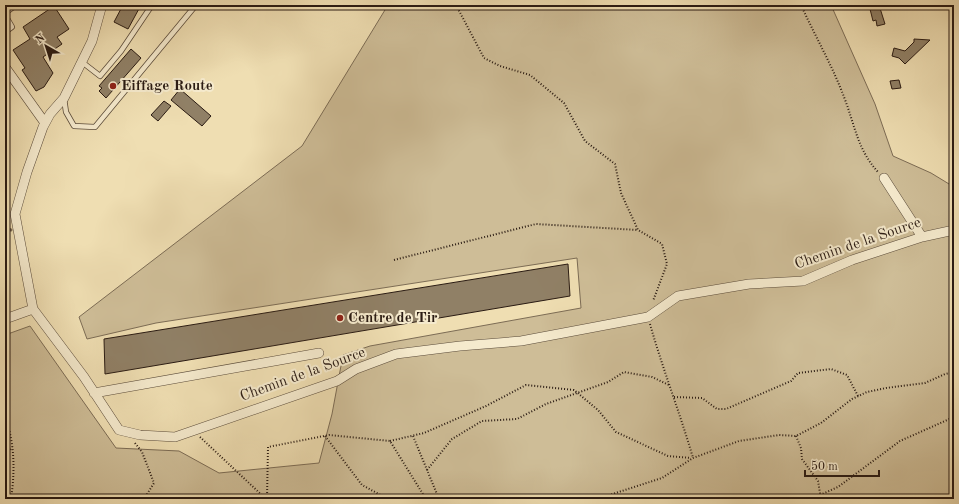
<svg xmlns="http://www.w3.org/2000/svg" width="959" height="504" viewBox="0 0 959 504" font-family="'Old Standard TT',serif">
  <rect width="100%" height="100%" fill="#efdeb2"/>
  <filter id="stains"><feTurbulence type="fractalNoise" baseFrequency=".005" numOctaves="4"/><feColorMatrix values="0 0 0 0 .2 0 0 0 0 .09 0 0 0 0 .02 0 0 0 .5 -.17"/></filter>
  <radialGradient id="worn" r=".72"><stop offset=".6" stop-color="#630" stop-opacity="0"/><stop offset="1" stop-color="#630" stop-opacity=".3"/></radialGradient>
  <path fill="#cebd97" stroke="#7c6c55" d="M 388,5 L 831,5 L 875,104 L 893,156 L 931,173 L 954,187 L 954,499 L 5,499 L 5,335 L 30,326 L 116,448 L 179,451 L 219,473 L 319,463 L 332,414 L 343,355 L 370,346 L 581,308 L 577,258 L 156,323 L 87,339 L 79,317 L 302,146 Z"/>
  <g fill="none" stroke-linecap="round" stroke-linejoin="round">
    <path stroke="#786852" stroke-width="3" d="M 5,228 L 11,230"/>
  </g>
  <path fill="#908066" stroke="#2a1b13" d="M 123,5 L 141,5 L 128,29 L 114,22 Z
    M 869,5 L 879,5 L 885,24 L 877,26 L 876,20 L 873,21 Z
    M 54,6 L 69,29 L 57,37 L 62,44 L 43,57 L 53,73 L 44,87 L 36,91 L 22,70 L 25,68 L 13,50 L 30,39 L 23,27 Z
    M 914,39 L 930,40 L 905,64 L 899,58 L 892,56 L 894,48 L 905,51 L 914,42 Z
    M 131,49 L 141,58 L 106,98 L 99,91 L 102,88 L 99,86 Z
    M 899,80 L 901,88 L 892,89 L 890,81 Z
    M 180,89 L 211,116 L 202,126 L 171,100 Z
    M 164,101 L 171,106 L 158,121 L 151,115 Z
    M 568,264 L 570,296 L 105,374 L 104,339 Z"/>
  <g fill="none" stroke-linecap="round" stroke-linejoin="round">
    <g stroke="#5b4c3b" stroke-width="6">
      <path id="lane" d="M 5,13 L 16,5
        M 5,15 L 12,27 L 5,32
        M 82,62 L 100,76 L 121,51 L 152,5
        M 64,98 L 66,112 L 74,126 L 95,127 L 196,5"/>
    </g>
    <g stroke="#5b4c3b" stroke-width="10">
      <path id="street" d="M 102,5 L 92,41 L 64,98 L 50,114 L 43,127 L 27,172 L 15,214 L 33,309 L 84,377 L 119,430 L 140,435 L 175,437 L 337,381 L 356,369 L 396,354 L 460,346 L 521,341 L 648,317 L 678,296 L 749,284 L 803,281 L 852,260 L 922,237 L 954,230
        M 5,67 L 45,123
        M 884,178 L 922,237
        M 5,319 L 33,309
        M 94,393 L 319,353"/>
    </g>
    <path stroke="#2a1b13" stroke-width="2" stroke-dasharray="1 2" stroke-linecap="butt" d="M 456,5 L 484,58 L 500,66 L 530,75 L 564,103 L 585,141 L 615,164 L 621,193 L 638,230 L 662,244 L 667,264 L 653,301
      M 801,5 C 815,36 832,65 844,97 C 855,125 857,149 878,172
      M 394,260 L 536,224 L 638,230
      M 650,324 C 663,370 680,413 693,458
      M 674,397 L 702,398 L 717,409 L 726,409 L 791,381 L 798,373 L 831,369 L 847,375 L 858,396
      M 5,417 C 15,443 15,472 11,499
      M 325,436 L 362,485 L 388,499
      M 413,436 L 439,499
      M 796,436 L 801,448 L 802,459 L 818,481 L 821,499
      M 200,437 L 266,499
      M 390,441 L 424,433 L 486,406 L 526,385 L 574,390 L 598,410 L 616,432 L 668,456 L 691,458
      M 135,443 L 142,452 L 154,483 L 144,499
      M 5,457 L 12,447
      M 427,470 L 452,439 L 482,421 L 517,419 L 546,404 L 608,382 L 624,372 L 652,377 L 669,385
      M 820,495 L 838,487 L 900,441 L 954,417
      M 267,499 L 268,447 L 329,435 L 390,441 L 426,499
      M 597,499 L 662,478 L 693,458 L 739,441 L 779,435 L 796,436 L 821,423 L 852,399 L 867,392 L 886,388 L 925,383 L 945,374 L 954,372"/>
    <use href="#lane" stroke="#f5eacd" stroke-width="4.5"/>
    <use href="#street" stroke="#f5eacd" stroke-width="9"/>
  </g>
  <g fill="#8f2418" stroke="#f5eacd" stroke-width="1.5">
    <circle cx="113" cy="86" r="4"/>
    <circle cx="340" cy="318" r="4"/>
  </g>
  <g text-anchor="middle" dominant-baseline="central" stroke-width="4" stroke-linejoin="round" paint-order="stroke">
    <g font-size="15" font-weight="bold" fill="#2a1b13" stroke="#f5eacd" text-anchor="start">
      <text x="121" y="86">Eiffage Route</text>
      <text x="348" y="318">Centre de Tir</text>
    </g>
    <g font-size="15" fill="#2a1b13" stroke="#f5eacd">
      <text transform="translate(858 244) rotate(-19)">Chemin de la Source</text>
      <text transform="translate(303 375) rotate(-20)">Chemin de la Source</text>
    </g>
  </g>
  <rect width="959" height="504" fill="none" stroke="#efdeb2" stroke-width="20"/>
  <rect x="6" y="6" width="947" height="492" fill="none" stroke="#2a1b13" stroke-width="2"/>
  <rect x="10" y="10" width="939" height="484" fill="none" stroke="#2a1b13"/>
  <g transform="translate(46 46) rotate(321)" stroke="#f5eacd" stroke-width="3" paint-order="stroke">
  <path d="M0-3L7 15L0 10L-7 15Z" fill="#2a1b13"/>
  <text y="-6" font-size="11" font-weight="bold" text-anchor="middle" fill="#2a1b13">N</text>
  </g>
  <path d="M805 470v6h74v-6" fill="none" stroke="#2a1b13" stroke-width="2"/>
  <text x="811" y="470" font-size="12" fill="#2a1b13" stroke="#f5eacd" stroke-width="3" paint-order="stroke">50 m</text>
  <rect width="100%" height="100%" filter="url(#stains)"/>
  <rect width="100%" height="100%" fill="url(#worn)"/>
</svg>
